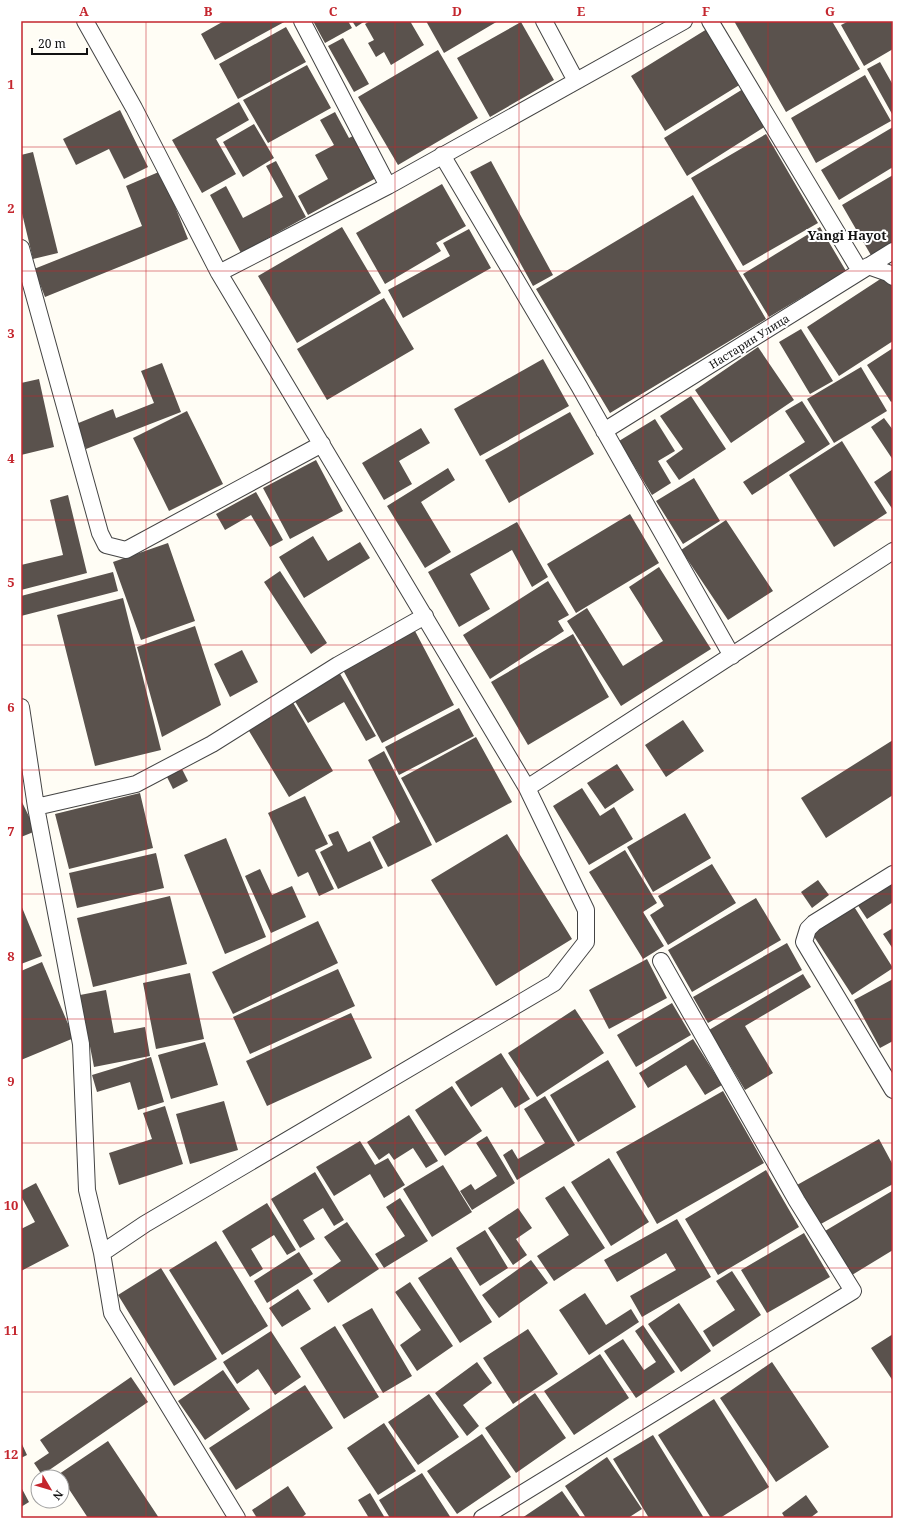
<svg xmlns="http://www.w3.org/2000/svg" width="914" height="1539" viewBox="0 0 914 1539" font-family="'Noto Serif',serif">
  <rect width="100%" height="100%" fill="#fffdf5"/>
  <path fill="#5a524d" d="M 224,21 L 286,21 L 215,60 L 201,34 Z
    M 313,21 L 348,21 L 352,28 L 325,43 Z
    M 352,21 L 365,21 L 356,27 Z
    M 370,21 L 410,21 L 424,45 L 391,65 L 384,52 L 376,57 L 368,43 L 374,40 L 365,24 Z
    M 426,21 L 498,21 L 444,53 Z
    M 734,21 L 832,21 L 860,69 L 786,112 Z
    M 849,21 L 893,21 L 893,49 L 864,66 L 841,25 Z
    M 521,22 L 554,80 L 490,117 L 457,58 Z
    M 286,27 L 306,62 L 238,99 L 219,64 Z
    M 707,29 L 741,84 L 665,131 L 631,76 Z
    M 343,38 L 369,84 L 354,92 L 328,46 Z
    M 438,50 L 478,118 L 398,165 L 358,97 Z
    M 880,62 L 893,85 L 892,114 L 867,69 Z
    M 307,65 L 331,108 L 268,143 L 243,100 Z
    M 865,75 L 891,121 L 816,163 L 791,118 Z
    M 743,89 L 766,126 L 687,176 L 664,138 Z
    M 239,102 L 249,120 L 216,139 L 236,174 L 202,193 L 172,140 Z
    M 120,110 L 148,167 L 124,179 L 109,149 L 76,165 L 63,139 Z
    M 335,112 L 349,138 L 353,136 L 376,178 L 308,215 L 298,196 L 328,179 L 315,155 L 334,145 L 320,120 Z
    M 254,124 L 274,158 L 243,177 L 223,142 Z
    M 893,127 L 893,167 L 839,200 L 821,170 Z
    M 766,134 L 818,223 L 743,266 L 691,178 Z
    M 33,152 L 58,253 L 33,259 L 21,209 L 21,155 Z
    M 276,161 L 306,217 L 241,253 L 210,195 L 226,186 L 243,218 L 283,197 L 266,166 Z
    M 491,161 L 553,275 L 533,286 L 470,172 Z
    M 161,171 L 188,239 L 45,297 L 34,269 L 142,226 L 126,186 Z
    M 893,175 L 893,245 L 872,257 L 842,205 Z
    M 442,184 L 466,226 L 436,243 L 441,251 L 385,284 L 356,233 Z
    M 693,195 L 766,319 L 610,413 L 536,289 Z
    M 342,227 L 381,293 L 297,343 L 258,276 Z
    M 820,227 L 846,271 L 769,317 L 743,274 Z
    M 469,229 L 491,268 L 403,318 L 388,290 L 450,256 L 443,243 Z
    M 885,276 L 893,288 L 893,341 L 839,376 L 807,327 Z
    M 384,298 L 414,349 L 327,400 L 297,349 Z
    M 801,329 L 833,381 L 810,394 L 779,342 Z
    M 758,347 L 794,400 L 731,443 L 695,390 Z
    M 893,348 L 893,401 L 891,402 L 867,365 Z
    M 543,359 L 569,406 L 480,456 L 454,409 Z
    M 162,363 L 181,412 L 86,449 L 76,424 L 113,409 L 116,418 L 154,403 L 141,371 Z
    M 861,367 L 887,411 L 834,443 L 807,399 Z
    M 39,379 L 54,447 L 21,455 L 21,383 Z
    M 691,396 L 726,449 L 679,480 L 666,461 L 683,449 L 660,416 Z
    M 802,401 L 830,444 L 752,495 L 743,482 L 805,442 L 785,411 Z
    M 187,411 L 223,484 L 169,511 L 133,438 Z
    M 570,412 L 594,454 L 509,503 L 485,460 Z
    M 884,418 L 893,430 L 893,460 L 871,427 Z
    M 655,419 L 675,451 L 658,461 L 671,483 L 652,495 L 619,441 Z
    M 421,428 L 430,443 L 399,461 L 412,484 L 384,500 L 362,463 Z
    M 842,441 L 887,513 L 834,547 L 789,475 Z
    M 316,460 L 343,511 L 290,539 L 263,488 Z
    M 448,468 L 455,480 L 421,502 L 451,552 L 425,568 L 387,506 Z
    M 893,469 L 893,510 L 874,482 Z
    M 694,478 L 720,521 L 683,544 L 656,501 Z
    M 256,492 L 283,540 L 270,547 L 251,515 L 225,530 L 216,514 Z
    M 68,495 L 87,573 L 21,590 L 21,565 L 63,555 L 50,500 Z
    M 630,514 L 659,563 L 576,613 L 547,564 Z
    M 726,520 L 773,591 L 728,620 L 681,550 Z
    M 517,522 L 548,577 L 532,587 L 512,550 L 470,574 L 490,609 L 459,627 L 428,572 Z
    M 313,536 L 328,561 L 360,542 L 370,558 L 304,598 L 279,557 Z
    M 168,543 L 195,621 L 141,640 L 113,562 Z
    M 659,567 L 711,649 L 621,706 L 567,621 L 587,608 L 623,666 L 663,641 L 629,587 Z
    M 280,571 L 327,643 L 311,654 L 264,582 Z
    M 113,572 L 118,591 L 21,616 L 21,596 Z
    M 548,581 L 569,615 L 558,621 L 564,631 L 490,679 L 463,635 Z
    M 123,598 L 161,750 L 95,766 L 57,615 Z
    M 195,626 L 221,705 L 162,737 L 137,647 Z
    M 415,631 L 454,705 L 382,743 L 343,670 Z
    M 573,634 L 609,697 L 528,745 L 491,682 Z
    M 242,650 L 258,682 L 230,697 L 214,664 Z
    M 339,672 L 376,736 L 366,741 L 344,702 L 308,723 L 293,698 Z
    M 291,699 L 333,771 L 289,797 L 246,726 Z
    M 459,708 L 474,736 L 399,775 L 385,747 Z
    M 683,720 L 704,751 L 666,777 L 645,745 Z
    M 476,737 L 512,802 L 436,843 L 401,778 Z
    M 893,740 L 893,795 L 826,838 L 801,798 Z
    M 384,751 L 432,845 L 388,867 L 372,837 L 400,822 L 368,760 Z
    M 617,764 L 634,790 L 605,809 L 587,783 Z
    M 180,765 L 188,781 L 173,789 L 165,773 Z
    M 582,788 L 600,816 L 614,807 L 633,839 L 589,865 L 553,806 Z
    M 140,793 L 153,848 L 69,869 L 55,814 Z
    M 305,796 L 328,844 L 315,850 L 334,889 L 319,896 L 308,872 L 298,877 L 268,813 Z
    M 21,800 L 36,831 L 21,837 Z
    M 685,813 L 711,858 L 653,892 L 627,847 Z
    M 338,831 L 348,852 L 370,841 L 383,868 L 338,889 L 320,852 L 333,845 L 328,835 Z
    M 507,834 L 572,939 L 496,986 L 431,880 Z
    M 226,838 L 266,937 L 225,954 L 184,855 Z
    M 625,850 L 657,903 L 643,912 L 664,946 L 643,959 L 589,872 Z
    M 156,853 L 164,888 L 77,908 L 69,873 Z
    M 712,864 L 736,903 L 668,945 L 650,915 L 664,906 L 658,896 Z
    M 260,869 L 272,895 L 292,886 L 306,917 L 271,933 L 245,876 Z
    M 818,880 L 829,895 L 812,908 L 801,892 Z
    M 893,880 L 893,902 L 867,919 L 857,904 Z
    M 170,896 L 187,964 L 93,987 L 77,918 Z
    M 756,898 L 781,940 L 692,992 L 668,950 Z
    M 21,905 L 42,956 L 21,964 Z
    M 853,905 L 893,968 L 852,995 L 811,932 Z
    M 318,921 L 338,963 L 233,1014 L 212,972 Z
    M 893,928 L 893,949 L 883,934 Z
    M 787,943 L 802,970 L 708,1023 L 693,997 Z
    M 647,959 L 667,998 L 609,1029 L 589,990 Z
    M 42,962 L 74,1038 L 21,1060 L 21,971 Z
    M 338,969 L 355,1006 L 250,1054 L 233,1017 Z
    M 190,973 L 204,1039 L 156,1049 L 143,983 Z
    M 803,974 L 811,987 L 745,1026 L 773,1073 L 745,1090 L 709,1030 Z
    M 893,979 L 893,1041 L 880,1048 L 854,1000 Z
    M 106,990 L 114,1033 L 145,1027 L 150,1056 L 94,1067 L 80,995 Z
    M 672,1003 L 691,1035 L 636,1067 L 617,1035 Z
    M 575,1009 L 604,1053 L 537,1097 L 508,1053 Z
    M 351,1013 L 372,1058 L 267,1106 L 246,1061 Z
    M 693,1039 L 722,1085 L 705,1095 L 686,1065 L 648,1088 L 639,1073 Z
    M 205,1042 L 218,1085 L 171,1099 L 158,1055 Z
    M 501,1053 L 530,1099 L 515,1108 L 502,1087 L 471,1107 L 455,1082 Z
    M 151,1057 L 164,1102 L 138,1110 L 130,1082 L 97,1092 L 92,1075 Z
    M 608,1060 L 636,1107 L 578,1142 L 550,1095 Z
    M 452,1086 L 482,1131 L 445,1156 L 415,1110 Z
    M 723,1091 L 764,1163 L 657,1224 L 616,1152 Z
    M 545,1096 L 575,1145 L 517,1180 L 503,1155 L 512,1149 L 518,1159 L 545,1143 L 524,1109 Z
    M 224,1101 L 238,1150 L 190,1164 L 176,1114 Z
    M 165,1106 L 183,1164 L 119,1185 L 109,1153 L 152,1139 L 143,1113 Z
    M 409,1115 L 438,1161 L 426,1168 L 413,1148 L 394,1160 L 389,1153 L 379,1160 L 367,1142 Z
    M 487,1136 L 515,1183 L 472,1210 L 460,1191 L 471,1184 L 475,1190 L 497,1176 L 476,1143 Z
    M 879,1139 L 893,1165 L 893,1184 L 819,1225 L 797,1185 Z
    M 360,1141 L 375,1165 L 388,1158 L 405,1185 L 384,1198 L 370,1174 L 334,1196 L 316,1167 Z
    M 609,1158 L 649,1222 L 611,1246 L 571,1182 Z
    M 443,1165 L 472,1212 L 432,1237 L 403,1189 Z
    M 766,1170 L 799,1227 L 718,1275 L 685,1219 Z
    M 315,1172 L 344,1220 L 334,1226 L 323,1208 L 303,1220 L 315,1239 L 300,1248 L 271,1199 Z
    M 36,1183 L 69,1246 L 21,1271 L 21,1229 L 35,1222 L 21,1196 L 21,1191 Z
    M 564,1186 L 605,1248 L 554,1281 L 537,1256 L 569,1235 L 545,1198 Z
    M 892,1191 L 893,1250 L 852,1275 L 825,1231 Z
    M 400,1198 L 428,1241 L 384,1268 L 375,1254 L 405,1236 L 386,1207 Z
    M 267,1203 L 296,1250 L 287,1255 L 274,1235 L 251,1249 L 263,1269 L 250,1277 L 222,1231 Z
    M 518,1208 L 532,1228 L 516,1239 L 527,1255 L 513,1265 L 488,1228 Z
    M 677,1219 L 711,1277 L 642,1317 L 630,1296 L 676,1270 L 666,1253 L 617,1282 L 604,1260 Z
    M 347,1222 L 379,1269 L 328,1303 L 313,1280 L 341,1261 L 324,1237 Z
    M 485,1230 L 508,1268 L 480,1286 L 456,1248 Z
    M 804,1233 L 830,1277 L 767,1313 L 741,1270 Z
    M 216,1241 L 268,1326 L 222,1355 L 169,1270 Z
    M 299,1252 L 313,1274 L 267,1303 L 254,1281 Z
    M 451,1257 L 492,1322 L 460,1343 L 418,1278 Z
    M 531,1260 L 548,1283 L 499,1318 L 482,1295 Z
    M 161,1268 L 217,1359 L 174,1386 L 118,1295 Z
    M 732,1271 L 761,1315 L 713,1347 L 703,1331 L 735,1310 L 716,1281 Z
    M 410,1282 L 453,1346 L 417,1371 L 400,1345 L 421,1330 L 395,1292 Z
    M 298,1289 L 311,1309 L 282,1327 L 269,1308 Z
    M 585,1293 L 606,1325 L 631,1309 L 639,1322 L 589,1355 L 559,1310 Z
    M 679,1303 L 711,1351 L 681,1372 L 648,1324 Z
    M 372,1308 L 412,1376 L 383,1393 L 342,1325 Z
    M 643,1325 L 675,1372 L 636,1398 L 604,1351 L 623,1339 L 644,1370 L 656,1362 L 635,1331 Z
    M 335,1326 L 379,1397 L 344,1419 L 300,1348 Z
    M 528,1329 L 558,1374 L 513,1404 L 483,1358 Z
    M 271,1331 L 301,1377 L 275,1395 L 258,1369 L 237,1384 L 223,1362 Z
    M 893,1334 L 893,1381 L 871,1348 Z
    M 600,1354 L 629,1398 L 574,1435 L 544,1391 Z
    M 477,1362 L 492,1383 L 463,1405 L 479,1426 L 467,1436 L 435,1393 Z
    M 772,1362 L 829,1447 L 776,1482 L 720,1398 Z
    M 223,1370 L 250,1409 L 205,1440 L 178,1401 Z
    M 131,1377 L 148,1402 L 42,1475 L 34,1463 L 49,1453 L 40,1440 Z
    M 305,1385 L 333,1428 L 236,1490 L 209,1448 Z
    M 535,1393 L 566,1438 L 516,1473 L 485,1428 Z
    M 429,1394 L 459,1437 L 418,1465 L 388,1422 Z
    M 714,1399 L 769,1487 L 720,1518 L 711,1518 L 658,1435 Z
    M 384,1423 L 416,1471 L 378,1495 L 347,1448 Z
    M 482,1434 L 511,1477 L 457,1514 L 427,1471 Z
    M 653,1435 L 704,1518 L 649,1518 L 613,1459 Z
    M 108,1441 L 159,1518 L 88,1518 L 59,1474 Z
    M 21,1442 L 27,1455 L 21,1458 Z
    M 607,1457 L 642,1509 L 628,1518 L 586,1518 L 565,1486 Z
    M 422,1473 L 451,1518 L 390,1518 L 379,1500 Z
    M 288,1486 L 306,1514 L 301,1518 L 257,1518 L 252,1510 Z
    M 21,1487 L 29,1502 L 21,1507 Z
    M 562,1491 L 581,1518 L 522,1518 Z
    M 370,1493 L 385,1518 L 369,1518 L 358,1500 Z
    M 806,1495 L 818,1512 L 810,1518 L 785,1518 L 782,1513 Z"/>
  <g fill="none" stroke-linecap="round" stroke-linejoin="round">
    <g stroke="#444" stroke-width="18">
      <path id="street" d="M 85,21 L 134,108 L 219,273 L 527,788 L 586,910 L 586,942 L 554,983 L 145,1224 L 102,1253 L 112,1313 L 237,1518
        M 302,21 L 388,186
        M 544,21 L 576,81
        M 710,21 L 860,271
        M 442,155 L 579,386 L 732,656
        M 21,248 L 100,533 L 106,545 L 126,550 L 322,444
        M 868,266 L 888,273 L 893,277
        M 219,273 L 388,186 L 684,21
        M 604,431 L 893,251
        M 21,707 L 36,807 L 81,1044 L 87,1190 L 102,1253
        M 527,788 L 893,551
        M 36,807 L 136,784 L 212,744 L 338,665 L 425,616
        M 893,874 L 814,923 L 808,929 L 804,942 L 893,1090
        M 482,1518 L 853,1291 L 797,1201 L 661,961"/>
    </g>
    <use href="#street" stroke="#fff" stroke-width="16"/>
  </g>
  <path fill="none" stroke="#c4262e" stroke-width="1" stroke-opacity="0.55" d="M 146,21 L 146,1518M 271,21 L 271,1518M 395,21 L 395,1518M 519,21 L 519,1518M 643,21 L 643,1518M 768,21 L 768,1518M 21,147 L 893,147M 21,271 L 893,271M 21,396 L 893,396M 21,520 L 893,520M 21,645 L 893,645M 21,770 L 893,770M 21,894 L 893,894M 21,1019 L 893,1019M 21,1143 L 893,1143M 21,1268 L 893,1268M 21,1392 L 893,1392"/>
  <g text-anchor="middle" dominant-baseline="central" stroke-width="4" stroke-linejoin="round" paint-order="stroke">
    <g font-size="11" fill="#111" stroke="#fff">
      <text transform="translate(749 341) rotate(-32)">Настарин Улица</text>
    </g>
    <g font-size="13" font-weight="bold" fill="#111" stroke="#fff">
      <text x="847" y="235">Yangi Hayot</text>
    </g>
  </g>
  <rect width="914" height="1539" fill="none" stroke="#ffffff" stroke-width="44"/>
  <g transform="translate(50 1489) rotate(128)"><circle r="19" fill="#ffffff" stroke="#a0a0a0"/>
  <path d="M0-3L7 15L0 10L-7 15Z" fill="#c4262e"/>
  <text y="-6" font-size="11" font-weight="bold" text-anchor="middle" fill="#111111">N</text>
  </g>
  <path d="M32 48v6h55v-6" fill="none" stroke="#111111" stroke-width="2"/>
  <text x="38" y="48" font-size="12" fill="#111111" stroke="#ffffff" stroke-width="3" paint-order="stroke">20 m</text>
  <rect x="22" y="22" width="870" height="1495" fill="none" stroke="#c4262e" stroke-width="1.5"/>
  <g font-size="13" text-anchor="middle" font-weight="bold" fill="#c4262e">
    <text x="84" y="16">A</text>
    <text x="208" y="16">B</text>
    <text x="333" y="16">C</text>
    <text x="457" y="16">D</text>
    <text x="581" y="16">E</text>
    <text x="706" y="16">F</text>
    <text x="830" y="16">G</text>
    <text x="11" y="89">1</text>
    <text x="11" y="213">2</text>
    <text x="11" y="338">3</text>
    <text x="11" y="463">4</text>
    <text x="11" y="587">5</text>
    <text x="11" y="712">6</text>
    <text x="11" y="836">7</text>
    <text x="11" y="961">8</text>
    <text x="11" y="1086">9</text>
    <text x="11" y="1210">10</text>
    <text x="11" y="1335">11</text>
    <text x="11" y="1459">12</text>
  </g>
</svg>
